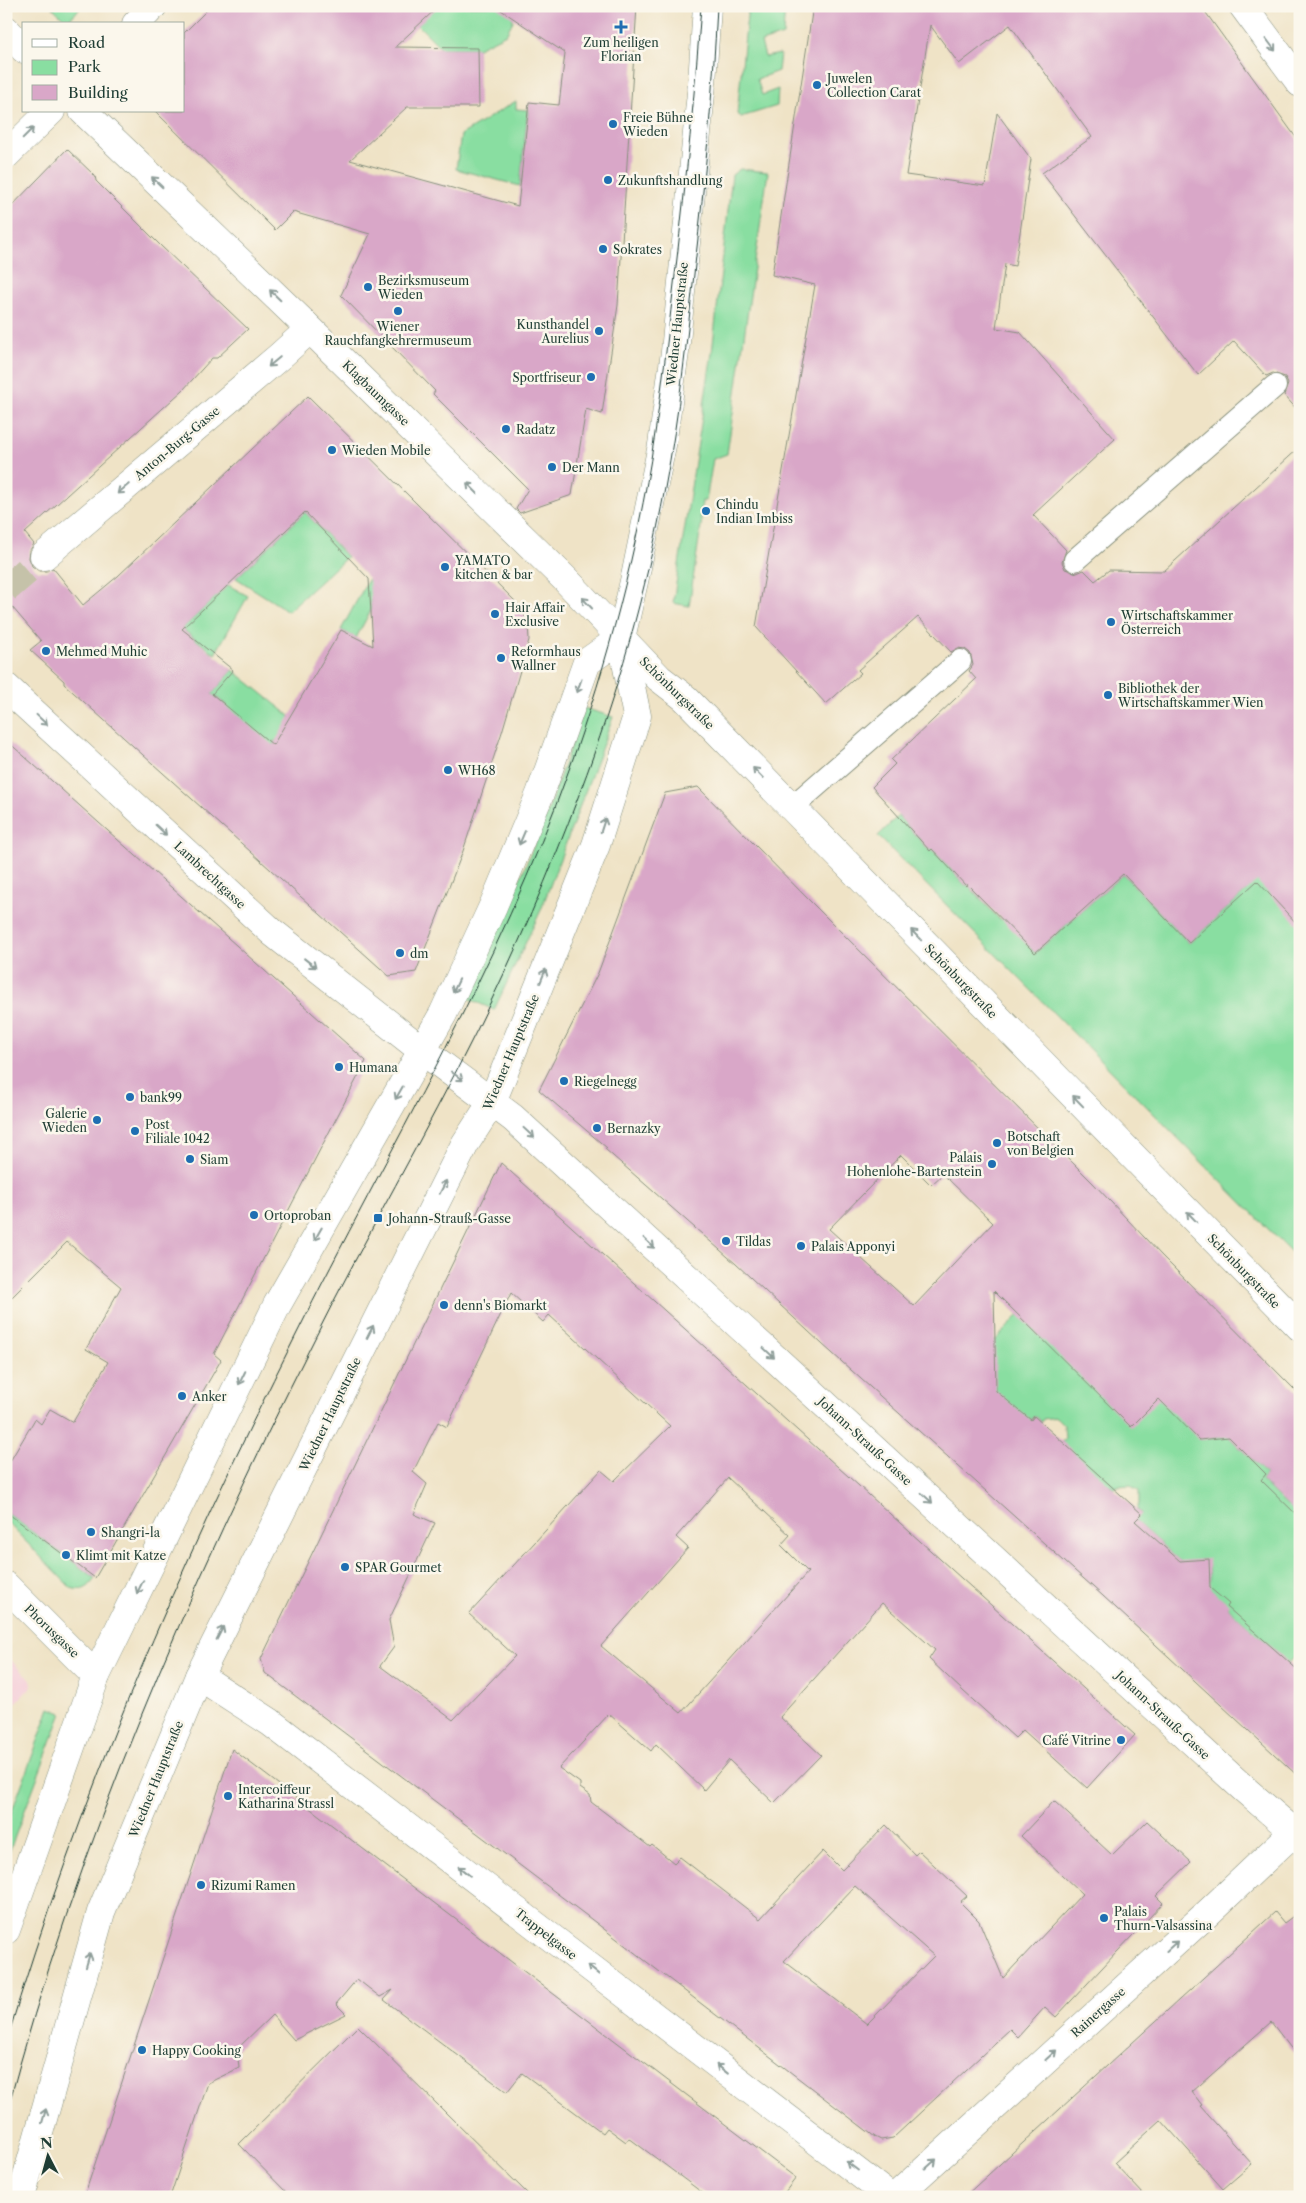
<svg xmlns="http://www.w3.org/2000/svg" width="1306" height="2203" viewBox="0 0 1306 2203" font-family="'Libre Caslon Text',serif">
  <rect width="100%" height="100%" fill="#fbf7ec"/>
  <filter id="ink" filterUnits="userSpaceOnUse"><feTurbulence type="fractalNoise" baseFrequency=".02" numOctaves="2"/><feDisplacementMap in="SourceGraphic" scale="10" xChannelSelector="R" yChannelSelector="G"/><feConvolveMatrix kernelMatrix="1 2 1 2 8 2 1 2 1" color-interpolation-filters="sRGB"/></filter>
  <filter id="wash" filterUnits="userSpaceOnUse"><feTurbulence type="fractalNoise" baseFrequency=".0096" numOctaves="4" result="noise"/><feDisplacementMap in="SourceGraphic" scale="20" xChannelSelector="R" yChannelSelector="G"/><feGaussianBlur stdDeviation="1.12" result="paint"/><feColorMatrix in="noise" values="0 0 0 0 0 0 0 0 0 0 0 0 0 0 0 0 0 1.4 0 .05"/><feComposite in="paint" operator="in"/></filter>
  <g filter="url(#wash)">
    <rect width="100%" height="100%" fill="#efe3c6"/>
    <path fill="#f5cfd9" d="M 6,1655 L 31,1681 L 32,1686 L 6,1713 Z"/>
    <path fill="#89dea1" stroke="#548e6a" d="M 51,6 L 82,6 L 67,22 Z
      M 433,6 L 436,9 L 439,6 L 507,6 L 511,9 L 513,21 L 506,34 L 478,48 L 441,48 L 415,22 Z
      M 748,6 L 785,6 L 783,35 L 761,42 L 765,57 L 780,54 L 778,71 L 757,79 L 762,95 L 778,89 L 777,106 L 741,117 L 737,114 Z
      M 516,101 L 516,109 L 528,110 L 520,186 L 456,169 L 461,135 Z
      M 740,169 L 768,172 L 727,454 L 713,459 L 706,501 L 702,501 L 700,519 L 702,519 L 689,606 L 673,603 L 712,353 L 732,175 Z
      M 305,512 L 347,557 L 288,611 L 236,578 Z
      M 374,569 L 388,584 L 370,601 L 371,610 L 356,638 L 341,630 Z
      M 228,585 L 248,596 L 215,654 L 182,629 Z
      M 233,670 L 290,716 L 286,740 L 274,741 L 274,755 L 211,721 L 226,705 L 212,694 Z
      M 584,708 L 613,717 L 541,910 L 494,1010 L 463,996 L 523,872 L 547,813 Z
      M 898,816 L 930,851 L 932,849 L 966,886 L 967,884 L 1000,920 L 1002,918 L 1035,953 L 1123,874 L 1189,943 L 1245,892 L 1254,856 L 1300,927 L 1300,1261 L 878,836 Z
      M 1059,1277 L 1175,1383 L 1199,1439 L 1219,1438 L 1225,1433 L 1266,1474 L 1261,1480 L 1287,1506 L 1300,1508 L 1300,1652 L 1289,1663 L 1227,1607 L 1228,1604 L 1206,1585 L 1210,1581 L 1209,1566 L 1201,1560 L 1184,1565 L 1135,1521 L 1142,1514 L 1137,1509 L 1139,1504 L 1139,1491 L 1130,1485 L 1117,1486 L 1115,1489 L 1109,1484 L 1103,1490 L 1062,1442 L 1065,1438 L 1064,1425 L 1056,1417 L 1043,1419 L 1041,1422 L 1034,1416 L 1028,1424 L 983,1380 L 984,1353 L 1016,1318 Z
      M 6,1512 L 95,1578 C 89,1588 83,1592 71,1588 L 6,1521 Z
      M 50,1708 L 62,1713 L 6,1860 L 6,1827 Z"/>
    <g id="blocks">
      <path fill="#d9a7c8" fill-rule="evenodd" d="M 211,6 L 439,6 L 395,47 L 478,48 L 479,107 L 407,107 L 350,160 L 518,206 L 529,102 L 559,105 L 565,53 L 495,6 L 637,6 L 618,305 L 602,414 L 586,409 L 572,495 L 520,513 L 516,509 L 528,489 L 433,394 L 435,391 L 341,295 L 370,234 L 293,212 L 275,230 L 155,111 L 184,111 L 184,33 Z
        M 813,6 L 1201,6 L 1300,143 L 1300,413 L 1284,395 L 1288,384 L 1285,377 L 1273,373 L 1266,376 L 1234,341 L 1198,375 L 1042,173 L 1092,137 L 1010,25 L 959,64 L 930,25 L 906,175 L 985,186 L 997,113 L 1031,159 L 1015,266 L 1005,264 L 996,328 L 1020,332 L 1115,439 L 1033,515 L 1066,550 L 1062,562 L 1065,569 L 1077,573 L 1084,570 L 1095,581 L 1109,570 L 1164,571 L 1300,447 L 1300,927 L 1257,881 L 1189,943 L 1123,874 L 1035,953 L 967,884 L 966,886 L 932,849 L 930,851 L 872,787 L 895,764 L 891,760 L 976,679 L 969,671 L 973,665 L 970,653 L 965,649 L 958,648 L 951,652 L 918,617 L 858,670 L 861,673 L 826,704 L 756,627 L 815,285 L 772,275 Z
        M 67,149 L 95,176 L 96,181 L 161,246 L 248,329 L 217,358 L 212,358 L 183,390 L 25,533 L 34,544 L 30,550 L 29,558 L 32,566 L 39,571 L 46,571 L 53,568 L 83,605 L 118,576 L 308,396 L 519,605 L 528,622 L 529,640 L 502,732 L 463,851 L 416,972 L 389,976 L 64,684 L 64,681 L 30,650 L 41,641 L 6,600 L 6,212 ZM 305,512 L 369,579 L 373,646 L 341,630 L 273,745 L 212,694 L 233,670 L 182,629 Z
        M 6,740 L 366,1061 L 214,1354 L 221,1360 L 95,1578 L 6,1512 L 6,1468 L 35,1419 L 41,1424 L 50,1409 L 73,1422 L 108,1362 L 86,1349 L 121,1287 L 67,1242 L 6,1303 Z
        M 698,787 L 812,903 L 1093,1183 L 1161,1255 L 1300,1395 L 1300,1518 L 1261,1480 L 1266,1474 L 1229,1437 L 1199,1440 L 1159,1399 L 1131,1427 L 994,1291 L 996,1391 L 1031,1420 L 1034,1416 L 1142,1514 L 1135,1521 L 1180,1561 L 1209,1559 L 1210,1588 L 1229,1604 L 1227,1607 L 1300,1672 L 1300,1778 L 1103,1596 L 822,1344 L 736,1264 L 605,1149 L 607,1148 L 539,1090 L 598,973 L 665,793 ZM 901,1155 L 931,1185 L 943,1174 L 993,1223 L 914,1306 L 829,1229 Z
        M 501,1163 L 1135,1735 L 1087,1788 L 1023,1730 L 1015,1738 L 963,1691 L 929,1659 L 935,1650 L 882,1603 L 780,1717 L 821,1755 L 774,1803 L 729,1760 L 704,1790 L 656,1744 L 651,1751 L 609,1714 L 559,1768 L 580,1783 L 580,1788 L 590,1795 L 591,1802 L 650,1847 L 652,1845 L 674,1863 L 680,1857 L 760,1919 L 823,1851 L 842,1870 L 886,1825 L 915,1855 L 919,1851 L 967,1896 L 960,1902 L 979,1921 L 1003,1978 L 1082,1894 L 1021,1836 L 1054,1801 L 1112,1855 L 1147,1821 L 1191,1862 L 1156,1896 L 1163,1903 L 1056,2017 L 1045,2007 L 1018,2037 L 1010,2029 L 893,2138 L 881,2140 L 875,2137 L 587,1916 L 265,1673 L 261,1659 ZM 511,1293 L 543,1322 L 549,1315 L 670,1426 L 614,1481 L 601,1470 L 469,1614 L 515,1656 L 453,1720 L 380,1666 L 394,1647 L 389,1620 L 435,1523 L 414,1514 L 427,1484 L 413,1472 L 438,1422 L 447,1427 ZM 728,1478 L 790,1535 L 781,1545 L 808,1572 L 681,1713 L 601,1646 L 688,1548 L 676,1537 ZM 855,1886 L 934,1956 L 867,2024 L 784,1961 Z
        M 232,1749 L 597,2027 L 796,2178 L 781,2197 L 708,2197 L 629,2138 L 626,2142 L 607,2128 L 603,2133 L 522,2073 L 507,2092 L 384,2000 L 393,1990 L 380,1997 L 357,1979 L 336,2004 L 346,2014 L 294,2040 L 272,2015 L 237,2049 L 239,2068 L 208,2083 L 170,2197 L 84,2197 Z
        M 1300,1911 L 1300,2060 L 1271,2022 L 1192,2092 L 1202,2105 L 1200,2106 L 1252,2164 L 1223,2189 L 1161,2120 L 1114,2163 L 1146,2197 L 964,2197 L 1275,1912 L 1284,1923 Z
        M 358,2026 L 531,2197 L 291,2197 L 239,2144 Z"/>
    </g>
  </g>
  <g filter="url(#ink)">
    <use href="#blocks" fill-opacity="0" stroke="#87907d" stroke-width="1"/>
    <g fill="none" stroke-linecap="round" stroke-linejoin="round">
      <path stroke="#c5c2a9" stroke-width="28" stroke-dasharray="28 14" stroke-linecap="butt" d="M 6,589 L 44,556"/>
      <g stroke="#87907d" stroke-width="24">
        <path id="service" d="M 1075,560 L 1275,386
          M 791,808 L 960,661"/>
      </g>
      <g stroke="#87907d" stroke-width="29">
        <path id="minor" d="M 1243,6 L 1300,83
          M 136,24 L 153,6
          M 6,30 L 24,49
          M 83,111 L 310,329 L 566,580 L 659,678 L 685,698 L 1300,1327
          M 6,155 L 51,111
          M 44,556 L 280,356 L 310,329
          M 6,687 L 272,932 L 423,1051 L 513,1118 L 1243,1788 L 1294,1832 L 1300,1840
          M 6,1586 L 96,1676
          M 199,1676 L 270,1722 L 890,2197
          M 895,2197 L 1210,1911 L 1300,1826"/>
      </g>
      <g stroke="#87907d" stroke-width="29">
        <path id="secondary" d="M 6,1930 L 96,1676 L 277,1305 L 443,1014 L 493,906 L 540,794 L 587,662 L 621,638
          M 21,2197 L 101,1912 L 199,1676 L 465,1144 L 492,1102 L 596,845 L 637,716 L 621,638 L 635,577 L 662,445 L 675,352 L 702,83 L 707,6"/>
      </g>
      <use href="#service" stroke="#fff" stroke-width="22"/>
      <use href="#minor" stroke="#fff" stroke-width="28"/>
      <use href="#secondary" stroke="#fff" stroke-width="28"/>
      <path stroke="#1f3d34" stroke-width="1" d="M 6,2043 C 79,1798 180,1564 295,1337 C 389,1148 499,967 570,767 C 608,662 637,551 654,440 C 663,383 669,325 676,267 C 686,180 695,93 701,6
        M 6,2115 C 77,1846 189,1587 314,1340 C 366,1236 425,1135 477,1030 C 515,953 550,873 580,792 C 617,694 646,592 665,488 C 679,414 687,339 695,265 C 705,179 713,93 717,6"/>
    </g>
    <defs><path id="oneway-shaft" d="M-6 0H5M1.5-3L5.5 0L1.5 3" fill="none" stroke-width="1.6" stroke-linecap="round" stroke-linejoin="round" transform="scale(1.25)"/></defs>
    <g stroke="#8f9e9a">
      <use href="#oneway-shaft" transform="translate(1271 45) rotate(53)"/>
      <use href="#oneway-shaft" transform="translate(28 133) rotate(-45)"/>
      <use href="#oneway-shaft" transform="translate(157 182) rotate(-136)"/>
      <use href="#oneway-shaft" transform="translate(275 295) rotate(-136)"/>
      <use href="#oneway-shaft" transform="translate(274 362) rotate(140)"/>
      <use href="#oneway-shaft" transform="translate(472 488) rotate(-135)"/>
      <use href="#oneway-shaft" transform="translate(123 489) rotate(140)"/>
      <use href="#oneway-shaft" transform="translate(587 603) rotate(-133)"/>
      <use href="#oneway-shaft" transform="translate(579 686) rotate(110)"/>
      <use href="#oneway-shaft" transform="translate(42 720) rotate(43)"/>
      <use href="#oneway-shaft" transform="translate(758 773) rotate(-134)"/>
      <use href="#oneway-shaft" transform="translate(603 825) rotate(-72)"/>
      <use href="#oneway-shaft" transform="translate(161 830) rotate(43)"/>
      <use href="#oneway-shaft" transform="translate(522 838) rotate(113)"/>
      <use href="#oneway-shaft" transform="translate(916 935) rotate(-134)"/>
      <use href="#oneway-shaft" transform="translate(310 963) rotate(38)"/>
      <use href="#oneway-shaft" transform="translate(543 976) rotate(-68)"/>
      <use href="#oneway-shaft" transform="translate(456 986) rotate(115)"/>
      <use href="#oneway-shaft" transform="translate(457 1076) rotate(37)"/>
      <use href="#oneway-shaft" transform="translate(399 1093) rotate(120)"/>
      <use href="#oneway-shaft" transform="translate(1078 1101) rotate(-134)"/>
      <use href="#oneway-shaft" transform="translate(529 1133) rotate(43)"/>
      <use href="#oneway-shaft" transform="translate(443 1187) rotate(-63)"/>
      <use href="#oneway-shaft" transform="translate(1192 1217) rotate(-134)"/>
      <use href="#oneway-shaft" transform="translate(318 1234) rotate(120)"/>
      <use href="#oneway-shaft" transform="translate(649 1243) rotate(43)"/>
      <use href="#oneway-shaft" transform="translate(370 1332) rotate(-63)"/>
      <use href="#oneway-shaft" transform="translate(769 1353) rotate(43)"/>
      <use href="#oneway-shaft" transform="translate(242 1378) rotate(116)"/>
      <use href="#oneway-shaft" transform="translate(927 1498) rotate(43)"/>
      <use href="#oneway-shaft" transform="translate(140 1587) rotate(116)"/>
      <use href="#oneway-shaft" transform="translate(220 1633) rotate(-63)"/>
      <use href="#oneway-shaft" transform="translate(464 1871) rotate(-142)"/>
      <use href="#oneway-shaft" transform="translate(1172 1946) rotate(-42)"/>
      <use href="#oneway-shaft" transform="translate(88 1960) rotate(-74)"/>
      <use href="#oneway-shaft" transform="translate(593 1970) rotate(-142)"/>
      <use href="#oneway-shaft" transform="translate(1051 2055) rotate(-42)"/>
      <use href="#oneway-shaft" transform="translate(722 2069) rotate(-142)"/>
      <use href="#oneway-shaft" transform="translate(44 2116) rotate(-74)"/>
      <use href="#oneway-shaft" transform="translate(931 2164) rotate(-42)"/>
      <use href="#oneway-shaft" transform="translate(852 2166) rotate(-143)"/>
    </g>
  </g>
  <g fill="#1f6fb2" stroke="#fbf7ec" stroke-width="2">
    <path d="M618.5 19.5h5v5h5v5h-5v5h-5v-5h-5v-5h5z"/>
    <circle cx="817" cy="85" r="5"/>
    <circle cx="613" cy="124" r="5"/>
    <circle cx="608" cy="180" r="5"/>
    <circle cx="603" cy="249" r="5"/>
    <circle cx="368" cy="287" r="5"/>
    <circle cx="398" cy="311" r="5"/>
    <circle cx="599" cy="331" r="5"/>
    <circle cx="591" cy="377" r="5"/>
    <circle cx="506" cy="429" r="5"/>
    <circle cx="332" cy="450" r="5"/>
    <circle cx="552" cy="467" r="5"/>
    <circle cx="706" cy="511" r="5"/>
    <circle cx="445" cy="567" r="5"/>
    <circle cx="495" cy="614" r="5"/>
    <circle cx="1111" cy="622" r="5"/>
    <circle cx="46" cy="651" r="5"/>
    <circle cx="501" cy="658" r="5"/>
    <circle cx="1108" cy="695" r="5"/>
    <circle cx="448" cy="770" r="5"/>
    <circle cx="400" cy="953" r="5"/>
    <circle cx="339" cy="1067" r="5"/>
    <circle cx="564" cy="1081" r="5"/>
    <circle cx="130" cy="1097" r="5"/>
    <circle cx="97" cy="1120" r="5"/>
    <circle cx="597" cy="1128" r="5"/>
    <circle cx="135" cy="1131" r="5"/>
    <circle cx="997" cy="1143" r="5"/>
    <circle cx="190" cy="1159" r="5"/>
    <circle cx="992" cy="1164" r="5"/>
    <circle cx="254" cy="1215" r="5"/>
    <rect x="373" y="1213" width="10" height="10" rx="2.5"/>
    <circle cx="726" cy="1241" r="5"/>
    <circle cx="801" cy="1246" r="5"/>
    <circle cx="444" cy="1305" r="5"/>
    <circle cx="182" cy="1396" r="5"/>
    <circle cx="91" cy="1532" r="5"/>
    <circle cx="66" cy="1555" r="5"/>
    <circle cx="345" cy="1567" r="5"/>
    <circle cx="1121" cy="1740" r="5"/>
    <circle cx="228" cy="1796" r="5"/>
    <circle cx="201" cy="1885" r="5"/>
    <circle cx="1104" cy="1918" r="5"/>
    <circle cx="142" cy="2050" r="5"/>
  </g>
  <g text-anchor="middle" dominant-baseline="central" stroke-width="5" stroke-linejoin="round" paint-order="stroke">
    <g font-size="12" fill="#1f3d34" stroke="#fbf7ec" text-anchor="start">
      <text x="621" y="42" text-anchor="middle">Zum heiligen<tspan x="621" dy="14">Florian</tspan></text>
      <text x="827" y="78">Juwelen<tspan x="827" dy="14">Collection Carat</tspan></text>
      <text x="623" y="117">Freie Bühne<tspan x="623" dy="14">Wieden</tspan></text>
      <text x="618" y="180">Zukunftshandlung</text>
      <text x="613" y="249">Sokrates</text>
      <text x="378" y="280">Bezirksmuseum<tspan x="378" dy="14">Wieden</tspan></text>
      <text x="589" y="324" text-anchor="end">Kunsthandel<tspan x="589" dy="14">Aurelius</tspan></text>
      <text x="398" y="326" text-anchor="middle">Wiener<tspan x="398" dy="14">Rauchfangkehrermuseum</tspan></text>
      <text x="581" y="377" text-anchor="end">Sportfriseur</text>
      <text x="516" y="429">Radatz</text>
      <text x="342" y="450">Wieden Mobile</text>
      <text x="562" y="467">Der Mann</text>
      <text x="716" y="504">Chindu<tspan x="716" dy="14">Indian Imbiss</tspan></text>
      <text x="455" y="560">YAMATO<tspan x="455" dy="14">kitchen &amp; bar</tspan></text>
      <text x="505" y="607">Hair Affair<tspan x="505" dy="14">Exclusive</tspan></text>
      <text x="1121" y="615">Wirtschaftskammer<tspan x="1121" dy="14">Österreich</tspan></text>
      <text x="56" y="651">Mehmed Muhic</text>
      <text x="511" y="651">Reformhaus<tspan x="511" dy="14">Wallner</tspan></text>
      <text x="1118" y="688">Bibliothek der<tspan x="1118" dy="14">Wirtschaftskammer Wien</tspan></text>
      <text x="458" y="770">WH68</text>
      <text x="410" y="953">dm</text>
      <text x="349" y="1067">Humana</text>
      <text x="574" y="1081">Riegelnegg</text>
      <text x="140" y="1097">bank99</text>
      <text x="87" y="1113" text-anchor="end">Galerie<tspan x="87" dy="14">Wieden</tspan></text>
      <text x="145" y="1124">Post<tspan x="145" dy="14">Filiale 1042</tspan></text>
      <text x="607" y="1128">Bernazky</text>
      <text x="1007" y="1136">Botschaft<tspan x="1007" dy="14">von Belgien</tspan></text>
      <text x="982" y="1157" text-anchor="end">Palais<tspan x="982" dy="14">Hohenlohe-Bartenstein</tspan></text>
      <text x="200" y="1159">Siam</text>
      <text x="264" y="1215">Ortoproban</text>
      <text x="388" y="1218">Johann-Strauß-Gasse</text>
      <text x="736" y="1241">Tildas</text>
      <text x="811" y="1246">Palais Apponyi</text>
      <text x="454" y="1305">denn's Biomarkt</text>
      <text x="192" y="1396">Anker</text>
      <text x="101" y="1532">Shangri-la</text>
      <text x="76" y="1555">Klimt mit Katze</text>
      <text x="355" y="1567">SPAR Gourmet</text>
      <text x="1111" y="1740" text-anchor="end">Café Vitrine</text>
      <text x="238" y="1789">Intercoiffeur<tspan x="238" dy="14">Katharina Strassl</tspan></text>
      <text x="211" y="1885">Rizumi Ramen</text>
      <text x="1114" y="1911">Palais<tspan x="1114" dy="14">Thurn-Valsassina</tspan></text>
      <text x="152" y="2050">Happy Cooking</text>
    </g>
    <g font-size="12" fill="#1f3d34" stroke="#fbf7ec">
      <text transform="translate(677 324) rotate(-84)">Wiedner Hauptstraße</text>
      <text transform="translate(376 393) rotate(44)">Klagbaumgasse</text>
      <text transform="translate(177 443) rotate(-40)">Anton-Burg-Gasse</text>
      <text transform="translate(677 693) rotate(44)">Schönburgstraße</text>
      <text transform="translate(210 875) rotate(43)">Lambrechtgasse</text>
      <text transform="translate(961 981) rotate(46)">Schönburgstraße</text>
      <text transform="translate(511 1052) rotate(-67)">Wiedner Hauptstraße</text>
      <text transform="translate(1244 1271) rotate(46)">Schönburgstraße</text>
      <text transform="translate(330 1414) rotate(-64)">Wiedner Hauptstraße</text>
      <text transform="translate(865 1441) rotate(43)">Johann-Strauß-Gasse</text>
      <text transform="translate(52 1631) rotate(44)">Phorusgasse</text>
      <text transform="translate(1163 1715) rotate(43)">Johann-Strauß-Gasse</text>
      <text transform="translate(156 1779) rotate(-68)">Wiedner Hauptstraße</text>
      <text transform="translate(546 1934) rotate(38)">Trappelgasse</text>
      <text transform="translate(1098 2012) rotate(-42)">Rainergasse</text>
    </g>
  </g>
  <rect width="1306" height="2203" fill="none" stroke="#fbf7ec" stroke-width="25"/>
  <rect x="22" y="22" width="162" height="90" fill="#fbf7ec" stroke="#a3ada2"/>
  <rect x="32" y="39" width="25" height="8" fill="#ffffff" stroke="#a3ada2"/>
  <text x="68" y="48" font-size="15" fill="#1f3d34">Road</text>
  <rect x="32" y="60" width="25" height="15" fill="#89dea1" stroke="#a3ada2"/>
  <text x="68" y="72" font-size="15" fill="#1f3d34">Park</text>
  <rect x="32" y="85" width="25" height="15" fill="#d9a7c8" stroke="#a3ada2"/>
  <text x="68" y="98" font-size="15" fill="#1f3d34">Building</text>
  <g transform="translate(48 2156) rotate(354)" stroke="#fbf7ec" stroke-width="4" paint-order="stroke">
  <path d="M0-4L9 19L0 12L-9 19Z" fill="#1f3d34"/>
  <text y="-8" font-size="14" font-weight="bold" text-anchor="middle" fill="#1f3d34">N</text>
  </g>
</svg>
